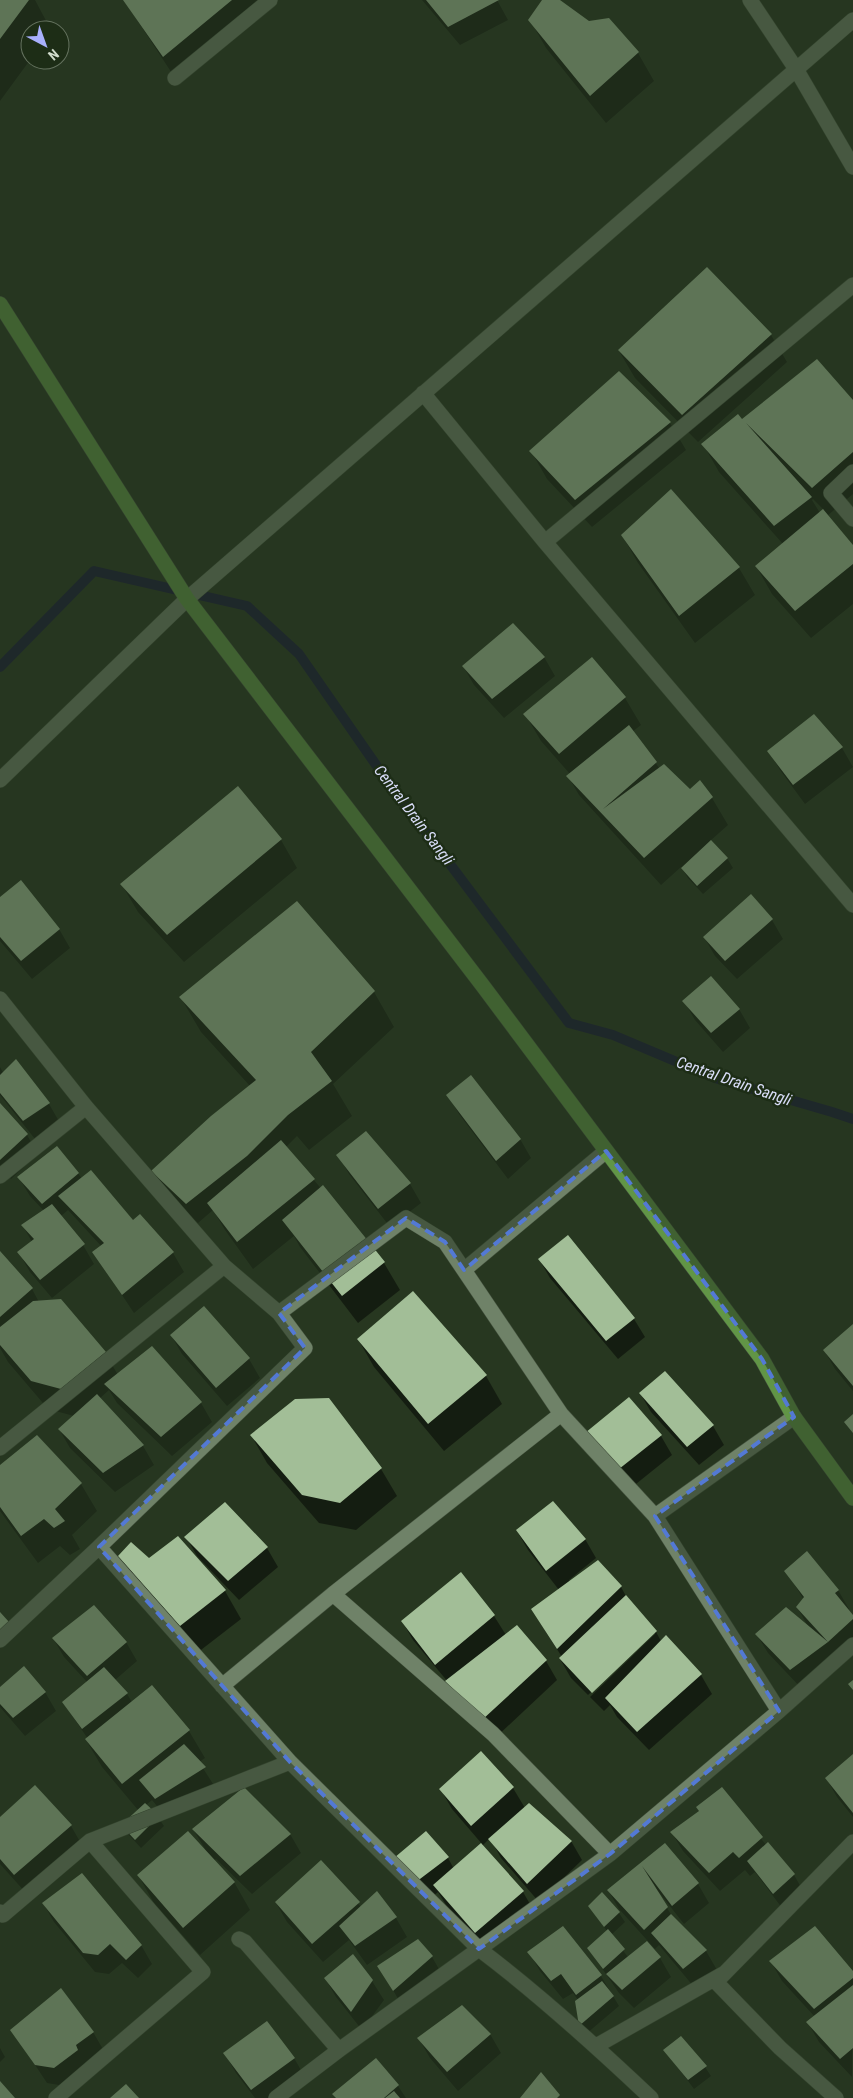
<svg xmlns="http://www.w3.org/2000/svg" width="853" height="2098" viewBox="0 0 853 2098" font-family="'Roboto Condensed',sans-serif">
  <rect width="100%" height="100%" fill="#273720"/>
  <path fill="#0007" fill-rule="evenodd" d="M 0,0 L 35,0 L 51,30 L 30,30 L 30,60 L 0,101 Z
    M 124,0 L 265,0 L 270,10 L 179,84 Z
    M 422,0 L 497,0 L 508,20 L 460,45 Z
    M 544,0 L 558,0 L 588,23 L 638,53 L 654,81 L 606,123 L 546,48 L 530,20 Z
    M 771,335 L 787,362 L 698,442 L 635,378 L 619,351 Z
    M 618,373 L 670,423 L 686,450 L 592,527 L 547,479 L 531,451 Z
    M 853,402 L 853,494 L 827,516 L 853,547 L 853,604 L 811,638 L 772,594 L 756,566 L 783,544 L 719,472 L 703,444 L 741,420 ZM 813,499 L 824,510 L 820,513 L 812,500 Z
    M 622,535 L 739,568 L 755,595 L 695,643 L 638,563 Z
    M 544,657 L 555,676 L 504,718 L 474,685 L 463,666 Z
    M 625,698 L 641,725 L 632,732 L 660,769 L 690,790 L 712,798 L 728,825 L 710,841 L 727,858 L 733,868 L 703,894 L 688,878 L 681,867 L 661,885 L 579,795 L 568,776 L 570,774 L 541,741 L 525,714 Z
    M 814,716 L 842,748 L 853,767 L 805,804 L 780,770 L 769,751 Z
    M 238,788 L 281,840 L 297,868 L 184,962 L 138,912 L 122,885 Z
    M 0,898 L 59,929 L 70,948 L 32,979 L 0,941 Z
    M 772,920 L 783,939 L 737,979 L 715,956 L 704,937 Z
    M 374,992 L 394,1027 L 333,1084 L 352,1116 L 309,1150 L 297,1136 L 286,1147 L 384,1263 L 400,1290 L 358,1323 L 300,1247 L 294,1236 L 253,1269 L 225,1230 L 213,1210 L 198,1223 L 163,1190 L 152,1171 L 250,1086 L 201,1032 L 181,998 Z
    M 684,1001 L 739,1009 L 750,1028 L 723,1052 L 695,1020 Z
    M 0,1067 L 4,1074 L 49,1104 L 60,1123 L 35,1139 L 0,1095 Z
    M 448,1095 L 520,1139 L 531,1158 L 508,1179 L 459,1114 Z
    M 0,1104 L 27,1135 L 38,1154 L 11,1179 L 0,1166 Z
    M 338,1155 L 410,1184 L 421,1203 L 390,1227 L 349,1174 Z
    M 78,1173 L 82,1179 L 133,1222 L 140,1216 L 173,1253 L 184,1272 L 134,1313 L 94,1253 L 102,1247 L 68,1210 L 61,1216 L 83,1245 L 94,1264 L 52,1298 L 30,1272 L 19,1253 L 32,1242 L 23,1226 L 44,1211 L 30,1196 L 19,1178 Z
    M 0,1253 L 32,1289 L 39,1302 L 61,1300 L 105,1353 L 118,1375 L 201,1403 L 212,1422 L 172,1456 L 117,1403 L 109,1390 L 99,1399 L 143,1446 L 154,1465 L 115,1492 L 70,1448 L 59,1429 L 74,1416 L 48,1409 L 8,1362 L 0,1348 Z
    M 539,1259 L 634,1319 L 645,1337 L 618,1359 L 550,1278 Z
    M 412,1292 L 486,1376 L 502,1404 L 444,1451 L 374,1367 L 358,1339 Z
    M 853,1326 L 853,1391 L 835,1369 L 824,1350 Z
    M 171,1335 L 249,1359 L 260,1378 L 227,1406 L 182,1354 Z
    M 640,1393 L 713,1426 L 724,1445 L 699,1465 L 651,1412 Z
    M 329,1399 L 381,1469 L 397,1496 L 356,1530 L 319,1523 L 267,1463 L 251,1435 Z
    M 629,1399 L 661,1436 L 672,1455 L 631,1488 L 586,1434 Z
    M 0,1466 L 81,1484 L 97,1511 L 72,1535 L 80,1549 L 70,1555 L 60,1546 L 38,1563 L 0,1511 Z
    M 225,1504 L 267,1548 L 278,1567 L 239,1600 L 197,1556 L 186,1537 Z
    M 517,1531 L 585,1539 L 596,1558 L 569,1580 L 570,1582 L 621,1587 L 627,1598 L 656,1632 L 661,1641 L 701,1675 L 712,1694 L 649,1750 L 617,1717 L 610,1705 L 604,1711 L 590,1697 L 655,1634 L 655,1631 L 588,1695 L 571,1678 L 560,1659 L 562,1657 L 544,1629 L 559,1590 L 528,1550 Z
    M 178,1538 L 225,1591 L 241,1619 L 197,1653 L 136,1583 L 120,1556 L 149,1559 Z
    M 786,1571 L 838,1590 L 849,1609 L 847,1611 L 853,1617 L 853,1648 L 802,1689 L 768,1653 L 757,1635 L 809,1628 L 797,1607 L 804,1600 Z
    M 494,1616 L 506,1635 L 516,1627 L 546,1661 L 557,1680 L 494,1739 L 458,1700 L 448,1682 L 413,1640 L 402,1621 Z
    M 53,1638 L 126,1642 L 137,1661 L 115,1680 L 127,1694 L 132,1702 L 189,1731 L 205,1758 L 199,1762 L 215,1787 L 166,1817 L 152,1800 L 146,1805 L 158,1817 L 164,1826 L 141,1848 L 128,1834 L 122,1825 L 138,1810 L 102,1767 L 86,1740 L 88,1739 L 63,1702 L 87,1682 L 64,1657 Z
    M 0,1689 L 45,1692 L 56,1711 L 25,1736 L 0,1707 Z
    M 853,1756 L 853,1817 L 837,1797 L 826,1778 Z
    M 35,1787 L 71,1826 L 82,1845 L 26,1893 L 0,1864 L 0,1819 Z
    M 513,1788 L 525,1808 L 571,1841 L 582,1860 L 539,1902 L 501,1858 L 490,1838 L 482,1846 L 523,1892 L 534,1911 L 487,1952 L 446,1905 L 438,1892 L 427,1901 L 406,1877 L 448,1858 L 454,1869 L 482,1844 L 452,1809 L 441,1790 Z
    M 722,1788 L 766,1845 L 794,1875 L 805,1894 L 785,1912 L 755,1872 L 750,1876 L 745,1870 L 720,1891 L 683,1851 L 672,1833 L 700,1812 Z
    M 193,1829 L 290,1834 L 301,1853 L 252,1894 L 216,1859 L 214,1861 L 234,1882 L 250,1910 L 200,1955 L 154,1903 L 138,1875 L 205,1849 Z
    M 665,1845 L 698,1884 L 709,1903 L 684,1924 L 658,1891 L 657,1892 L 672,1916 L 706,1951 L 717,1970 L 694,1987 L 659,1945 L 655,1949 L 619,1909 L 608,1890 Z
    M 321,1862 L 361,1907 L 377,1893 L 396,1918 L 407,1937 L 367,1965 L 349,1940 L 323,1962 L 287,1922 L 276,1903 Z
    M 43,1903 L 141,1945 L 152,1964 L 138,1978 L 122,1963 L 109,1974 L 95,1972 L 54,1922 Z
    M 590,1907 L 619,1913 L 625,1922 L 611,1935 L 628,1957 L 646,1942 L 660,1958 L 671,1977 L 634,2008 L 619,1993 L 588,1948 L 607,1931 Z
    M 418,1940 L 432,1957 L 443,1976 L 404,2009 L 379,1966 Z
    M 529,1952 L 601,1976 L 619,2006 L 586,2034 L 581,2026 L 578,2000 L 573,1993 L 563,1999 L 540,1971 Z
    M 353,1956 L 372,1981 L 384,2000 L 362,2030 L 336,1997 L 325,1978 Z
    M 771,1962 L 853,1973 L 852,2077 L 819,2042 L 808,2023 L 815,2017 L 782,1981 Z
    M 12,2030 L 93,2032 L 104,2051 L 65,2086 L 47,2083 Z
    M 490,2034 L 501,2053 L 458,2091 L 430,2058 L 419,2039 Z
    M 0,2048 L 5,2057 L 0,2062 Z
    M 665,2050 L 705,2067 L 711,2076 L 694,2089 Z
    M 225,2054 L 294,2058 L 305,2077 L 277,2098 L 255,2098 L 236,2073 Z
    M 376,2060 L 398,2086 L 406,2098 L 336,2098 L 334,2094 Z"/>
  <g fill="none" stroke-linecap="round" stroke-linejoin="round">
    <path stroke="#161737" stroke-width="10" d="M 0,667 L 94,571 L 247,606 L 299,654 L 381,772 L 569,1023 L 613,1035 L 715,1078 L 832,1112 L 853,1119"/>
  </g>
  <path fill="#a2be97" d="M 0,0 L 29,0 L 0,39 Z
    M 123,0 L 232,0 L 163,57 Z
    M 426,0 L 499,0 L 448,27 Z
    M 542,0 L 560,0 L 589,21 L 609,18 L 639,52 L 590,96 L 528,20 Z
    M 707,267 L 772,334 L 682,415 L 618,350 Z
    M 817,359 L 853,400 L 853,452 L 812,488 L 746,423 L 812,497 L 774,526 L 701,444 L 738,414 L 742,419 Z
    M 619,371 L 671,422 L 575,500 L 529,451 Z
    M 671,489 L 740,567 L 679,616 L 621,535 Z
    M 823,509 L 853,545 L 853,564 L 795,611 L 755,566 Z
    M 513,623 L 545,657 L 492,699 L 462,666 Z
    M 592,657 L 626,697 L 559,754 L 523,714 Z
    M 814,714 L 843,747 L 793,785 L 767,751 Z
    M 629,725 L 657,762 L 603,809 L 664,764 L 690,789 L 700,780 L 713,797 L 644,858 L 566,776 Z
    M 238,786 L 282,839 L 167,935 L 120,884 Z
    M 711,840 L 728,858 L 697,886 L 681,868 Z
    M 21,880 L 60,929 L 21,961 L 0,937 L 0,897 Z
    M 751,894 L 773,919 L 725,961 L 703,937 Z
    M 297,901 L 375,991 L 311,1052 L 332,1081 L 288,1115 L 247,1156 L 186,1204 L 151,1171 L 211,1116 L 256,1080 L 179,997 Z
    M 711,976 L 740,1009 L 711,1033 L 682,1001 Z
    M 16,1059 L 50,1103 L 23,1121 L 0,1093 L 0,1075 Z
    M 471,1075 L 521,1139 L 496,1161 L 446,1095 Z
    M 0,1103 L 28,1134 L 0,1160 Z
    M 366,1131 L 411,1183 L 378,1209 L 336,1155 Z
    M 281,1140 L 315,1179 L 237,1242 L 207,1203 Z
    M 57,1146 L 79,1173 L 42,1204 L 17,1177 Z
    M 91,1170 L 133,1220 L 140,1214 L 174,1252 L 122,1295 L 92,1252 L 104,1243 L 58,1196 Z
    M 323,1185 L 385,1262 L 342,1296 L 282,1220 Z
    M 52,1204 L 85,1244 L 40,1280 L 17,1252 L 34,1239 L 21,1225 Z
    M 568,1235 L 635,1318 L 606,1341 L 538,1259 Z
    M 0,1251 L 33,1288 L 0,1317 Z
    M 413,1291 L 487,1375 L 428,1424 L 357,1339 Z
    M 61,1299 L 106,1352 L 61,1389 L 31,1381 L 0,1345 L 0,1327 L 33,1301 Z
    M 204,1306 L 250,1358 L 216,1388 L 170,1335 Z
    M 853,1324 L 853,1386 L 823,1350 Z
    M 152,1346 L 202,1402 L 161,1437 L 104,1384 Z
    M 665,1371 L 714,1425 L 687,1447 L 639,1393 Z
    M 97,1394 L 144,1445 L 103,1473 L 58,1429 Z
    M 629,1397 L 662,1435 L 619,1469 L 585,1433 Z
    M 329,1398 L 382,1468 L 340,1503 L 302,1495 L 250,1435 L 295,1399 Z
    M 853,1414 L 853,1433 L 844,1422 Z
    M 37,1435 L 82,1483 L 55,1509 L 65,1521 L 54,1528 L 44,1519 L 21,1536 L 0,1507 L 0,1465 Z
    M 553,1501 L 586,1539 L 546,1571 L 516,1530 Z
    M 225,1502 L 268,1547 L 228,1581 L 184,1537 Z
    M 178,1536 L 226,1590 L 180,1626 L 118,1556 L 131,1542 L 149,1558 Z
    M 807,1551 L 839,1590 L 835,1593 L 853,1615 L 853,1619 L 828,1642 L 790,1670 L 755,1634 L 786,1607 L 828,1642 L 796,1607 L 804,1597 L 784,1571 Z
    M 598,1560 L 622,1586 L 557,1649 L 531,1609 Z
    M 461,1572 L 495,1615 L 435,1665 L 401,1621 Z
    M 626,1595 L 657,1631 L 592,1693 L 559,1658 Z
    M 94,1605 L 127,1642 L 87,1676 L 52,1638 Z
    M 0,1612 L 9,1622 L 0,1631 Z
    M 517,1625 L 547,1660 L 482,1720 L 445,1681 Z
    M 666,1635 L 702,1674 L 637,1732 L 605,1698 Z
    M 24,1666 L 46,1692 L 13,1718 L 0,1704 L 0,1687 Z
    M 104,1667 L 128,1693 L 82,1729 L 62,1702 Z
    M 853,1680 L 853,1690 L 848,1684 Z
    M 152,1685 L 190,1730 L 122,1784 L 85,1739 Z
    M 184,1744 L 206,1767 L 155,1799 L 139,1780 Z
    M 481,1751 L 514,1787 L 471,1826 L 439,1789 Z
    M 853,1754 L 853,1813 L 825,1778 Z
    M 35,1785 L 72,1825 L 14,1875 L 0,1859 L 0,1817 Z
    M 244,1787 L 291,1834 L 240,1876 L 192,1829 Z
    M 722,1787 L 763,1837 L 739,1858 L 733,1852 L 709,1873 L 670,1832 L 699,1811 L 696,1807 Z
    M 145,1803 L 159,1816 L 135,1840 L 121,1825 Z
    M 529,1803 L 572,1841 L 527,1884 L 488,1839 Z
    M 188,1831 L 235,1882 L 183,1928 L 137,1875 Z
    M 426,1831 L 449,1857 L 416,1882 L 394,1858 Z
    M 768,1842 L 795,1874 L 773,1894 L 747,1861 Z
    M 481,1843 L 524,1891 L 475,1933 L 433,1885 Z
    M 665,1843 L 699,1883 L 672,1906 L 642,1866 L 668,1907 L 644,1930 L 607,1890 Z
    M 321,1860 L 360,1902 L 312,1944 L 275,1902 Z
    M 82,1873 L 142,1945 L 126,1960 L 110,1944 L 98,1955 L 83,1953 L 42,1903 Z
    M 377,1891 L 397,1917 L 355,1946 L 339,1926 Z
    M 602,1892 L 620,1912 L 604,1927 L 588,1906 Z
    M 671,1914 L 707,1950 L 683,1969 L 651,1933 Z
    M 563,1926 L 602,1975 L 576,1995 L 561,1974 L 551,1981 L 527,1952 Z
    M 815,1926 L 853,1971 L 853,1978 L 814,2009 L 769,1961 Z
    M 608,1929 L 625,1949 L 603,1969 L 587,1948 Z
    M 418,1939 L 433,1956 L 393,1991 L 377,1966 Z
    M 647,1941 L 661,1957 L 622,1990 L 606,1974 Z
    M 353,1954 L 373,1980 L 351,2012 L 324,1978 Z
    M 602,1981 L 614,1996 L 579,2026 L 575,2001 Z
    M 853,1985 L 853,2048 L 840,2059 L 806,2022 Z
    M 61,1988 L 94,2032 L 76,2045 L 78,2050 L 54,2068 L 35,2065 L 10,2030 Z
    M 462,2005 L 491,2034 L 447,2072 L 417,2038 Z
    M 267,2021 L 295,2058 L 251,2090 L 223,2053 Z
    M 681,2036 L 707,2066 L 688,2080 L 663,2050 Z
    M 376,2058 L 399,2085 L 384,2098 L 336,2098 L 332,2094 Z
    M 541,2072 L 560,2095 L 557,2098 L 520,2098 Z
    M 0,2081 L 15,2098 L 0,2098 Z
    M 126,2084 L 139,2098 L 110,2098 Z
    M 394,2091 L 400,2098 L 385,2098 Z"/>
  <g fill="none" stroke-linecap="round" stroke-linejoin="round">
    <g stroke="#45533f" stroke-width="16">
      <path id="minor" d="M 750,0 L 796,69 L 853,167
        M 175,78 L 270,0
        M 423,393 L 545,542 L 853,905
        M 853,472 L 831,493 L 853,519
        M 545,542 L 853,285
        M 0,780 L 187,599 L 853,20
        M 0,999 L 86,1107 L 224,1266 L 279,1313 L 305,1348 L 99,1547
        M 0,1176 L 86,1107
        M 464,1270 L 606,1151
        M 561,1414 L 655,1516 L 794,1417
        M 0,1448 L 224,1266
        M 655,1516 L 779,1711
        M 333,1594 L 493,1734 L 610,1854
        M 0,1640 L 99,1547 L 290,1762 L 90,1841 L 3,1915 L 0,1912
        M 222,1686 L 333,1594 L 561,1414 L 445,1242 L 406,1218 L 279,1313
        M 290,1762 L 479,1949 L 339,2050
        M 239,1939 L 245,1942 L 339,2050 L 276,2098
        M 596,2046 L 723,1974
        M 56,2098 L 203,1972 L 90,1841
        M 651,2098 C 596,2046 540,1995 479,1949 L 610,1854 L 779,1711 L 853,1645
        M 836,2098 L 780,2048 L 716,1982 L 853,1842"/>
    </g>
    <g stroke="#45533f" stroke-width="16">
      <path id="major" d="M 0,304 L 187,599 L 483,986 L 762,1359 L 794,1417 L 853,1498"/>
    </g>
    <use href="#minor" stroke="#6f8268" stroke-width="15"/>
    <use href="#major" stroke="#619546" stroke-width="15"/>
  </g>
  <path d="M0 0H853V2098H0ZM 606,1151 L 762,1359 L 794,1417 L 655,1516 L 779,1711 L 610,1854 L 479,1949 L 290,1762 L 99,1547 L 305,1348 L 279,1313 L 406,1218 L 445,1242 L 464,1270 Z" fill="#273720" fill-opacity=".55" fill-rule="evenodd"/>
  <path fill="none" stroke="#5379d5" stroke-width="4" stroke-dasharray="10 6" stroke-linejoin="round" d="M 606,1151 L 762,1359 L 794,1417 L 655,1516 L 779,1711 L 610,1854 L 479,1949 L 290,1762 L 99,1547 L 305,1348 L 279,1313 L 406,1218 L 445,1242 L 464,1270 Z"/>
  <g text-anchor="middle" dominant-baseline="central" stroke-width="5" stroke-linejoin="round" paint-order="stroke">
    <g font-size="16" font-style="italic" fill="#d9ddf8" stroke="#1d2d16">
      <text transform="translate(414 815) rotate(53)">Central Drain Sangli</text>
      <text transform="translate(734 1081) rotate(19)">Central Drain Sangli</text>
    </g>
  </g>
  <g transform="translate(45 45) rotate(139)"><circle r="24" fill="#1d2d16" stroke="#65735f"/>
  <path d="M0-4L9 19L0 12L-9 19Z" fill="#a8b0fc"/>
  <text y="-8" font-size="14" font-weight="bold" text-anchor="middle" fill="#d1dccd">N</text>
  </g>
</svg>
